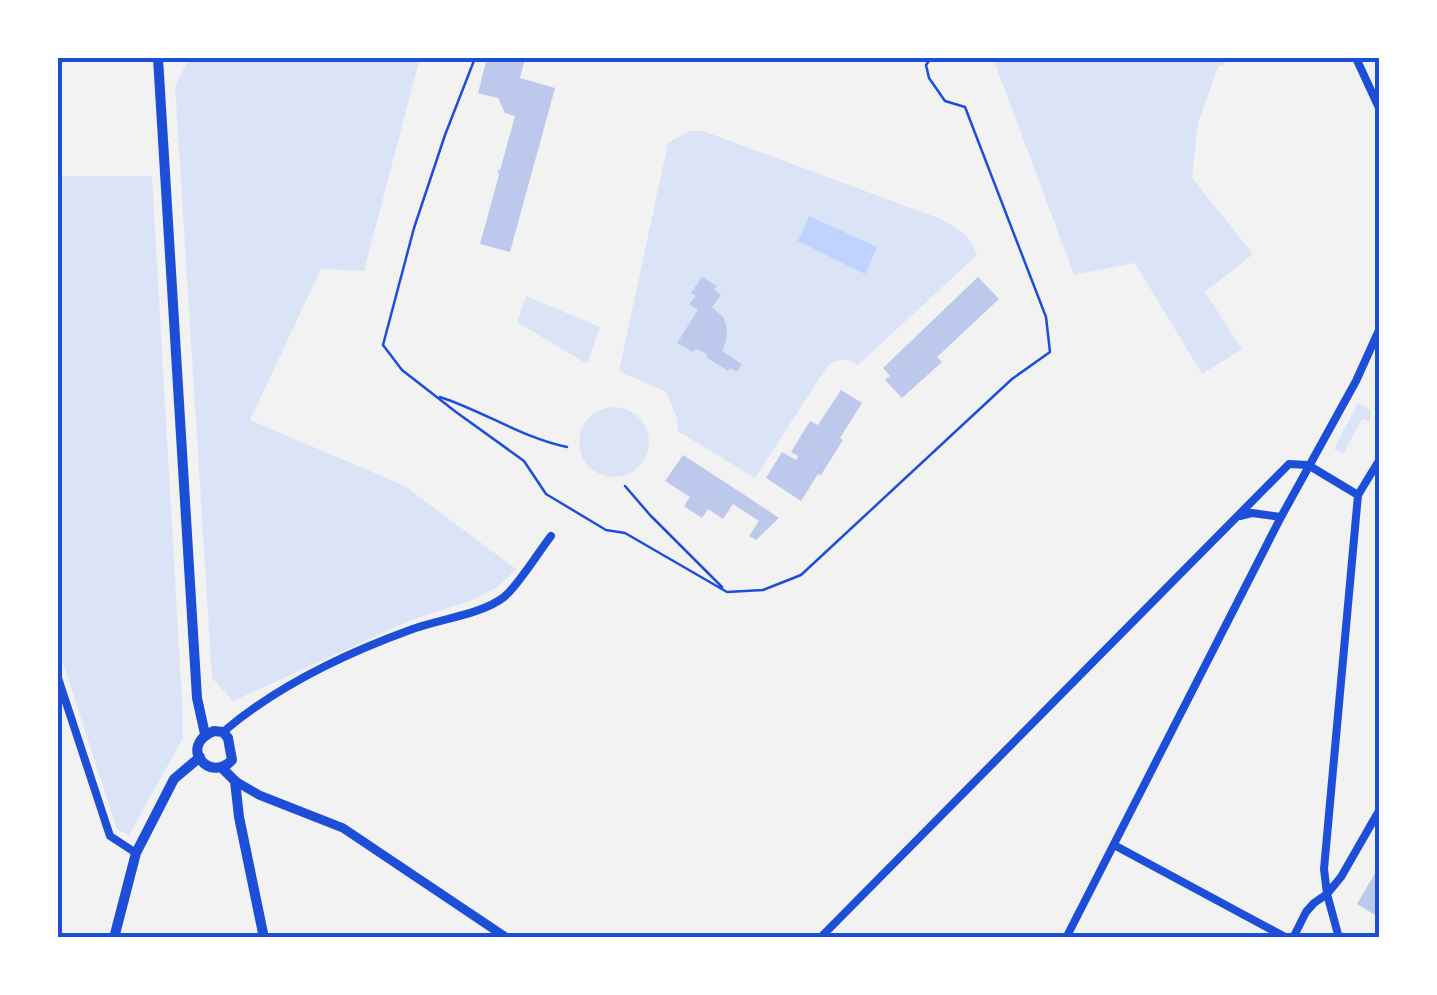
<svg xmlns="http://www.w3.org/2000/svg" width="1437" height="995" viewBox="0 0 1437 995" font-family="'Playfair Display',serif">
  <rect width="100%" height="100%" fill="#f2f2f2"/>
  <path fill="#dbe4f7" d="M 189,58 L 420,58 L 364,271 L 321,269 L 250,420 L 405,486 L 516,569 L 499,586 L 473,600 L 411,620 L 233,701 L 212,678 L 175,87 Z
    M 993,58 L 1215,58 L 1226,64 L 1218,67 L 1198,123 L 1192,178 L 1253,254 L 1205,292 L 1242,349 L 1202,374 L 1135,263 L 1074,275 Z
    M 689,131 L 703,131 L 938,218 C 957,228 970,233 977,255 L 858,365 C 848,358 839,359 828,365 L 755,478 L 678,431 L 677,418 L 666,392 L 619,371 L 668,143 Z
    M 58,176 L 152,176 L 182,700 L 183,738 L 129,835 L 117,829 L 58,648 Z
    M 526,296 L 600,327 L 587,364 L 517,322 Z
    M 1358,403 L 1371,410 L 1370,422 L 1362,419 L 1343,454 L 1334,449 Z
    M579 442a35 35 0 1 1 70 0a35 35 0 1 1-70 0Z"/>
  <path fill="#bfd3fe" d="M 809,216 L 877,247 L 865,274 L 798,241 Z"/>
  <path fill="#bdc9ec" d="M 487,58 L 525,58 L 520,78 L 555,88 L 510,252 L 480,244 L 499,175 L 498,170 L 500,170 L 515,116 L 505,113 L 498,98 L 478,93 Z
    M 702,277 L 717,286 L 714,290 L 721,295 L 712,307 L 723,317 L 727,328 L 726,341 L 722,351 L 742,364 L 737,372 L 730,368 L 728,371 L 706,357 L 708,354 L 695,349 L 693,352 L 677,343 L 698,310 L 689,304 L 696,296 L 691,293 Z
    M 978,277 L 999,299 L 937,357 L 942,362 L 902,398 L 885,380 L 890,376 L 883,368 Z
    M 841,390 L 862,403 L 840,438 L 843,440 L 821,475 L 818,474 L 801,501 L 766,478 L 782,452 L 796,460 L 798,456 L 791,452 L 810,421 L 818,425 Z
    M 683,455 L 740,492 L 779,518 L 756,540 L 749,536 L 759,521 L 733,504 L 723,519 L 708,509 L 702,518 L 684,506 L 690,497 L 665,481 Z
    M 1380,865 L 1380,918 L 1357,904 Z"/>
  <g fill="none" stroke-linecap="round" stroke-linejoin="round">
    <path stroke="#1d4ed8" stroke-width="2.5" d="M 475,58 L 445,135 L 414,228 L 383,345 L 402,370 L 456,412 L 524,461 L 546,494 L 606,530 L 625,533 L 727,592 L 763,590 L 801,575 L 1012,379 L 1050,352 L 1046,317 L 965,107 L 945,101 L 929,78 L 926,65 L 931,58
      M 440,397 C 483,411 523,438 567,447
      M 625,486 L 650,515 L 722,587"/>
    <path stroke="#1d4ed8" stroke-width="8" d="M 1356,58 L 1380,110
      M 1240,516 L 1252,513 L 1281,517
      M 58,678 L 110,836 L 136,853
      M 223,732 C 277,686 344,654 410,630 C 438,619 481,615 504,597 C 517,587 540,550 551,536
      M 1114,845 L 1287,938
      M 820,938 L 1289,464 L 1308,465 L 1358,495
      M 1066,938 L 1281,517 L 1356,381 L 1380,328
      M 1293,938 L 1306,912 L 1314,903 L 1327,894 L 1341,877 L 1380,809
      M 1339,938 L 1327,894 L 1324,869 L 1358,495 L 1380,459"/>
    <path stroke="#1d4ed8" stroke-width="9" d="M 235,781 L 259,795 L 343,828 L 507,938"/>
    <path stroke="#1d4ed8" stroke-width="10" d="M 158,58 L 197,698 L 205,734
      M 214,731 L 223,732 L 228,738 L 232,760 C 210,784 177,746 214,731 Z
      M 223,769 L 235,781 L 239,817 L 264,938
      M 114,938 L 136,853 L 174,779 L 200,757"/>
  </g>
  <rect width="1437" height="995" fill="none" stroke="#ffffff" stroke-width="120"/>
  <rect x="60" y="60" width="1317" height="875" fill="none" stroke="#1d4ed8" stroke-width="4"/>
</svg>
